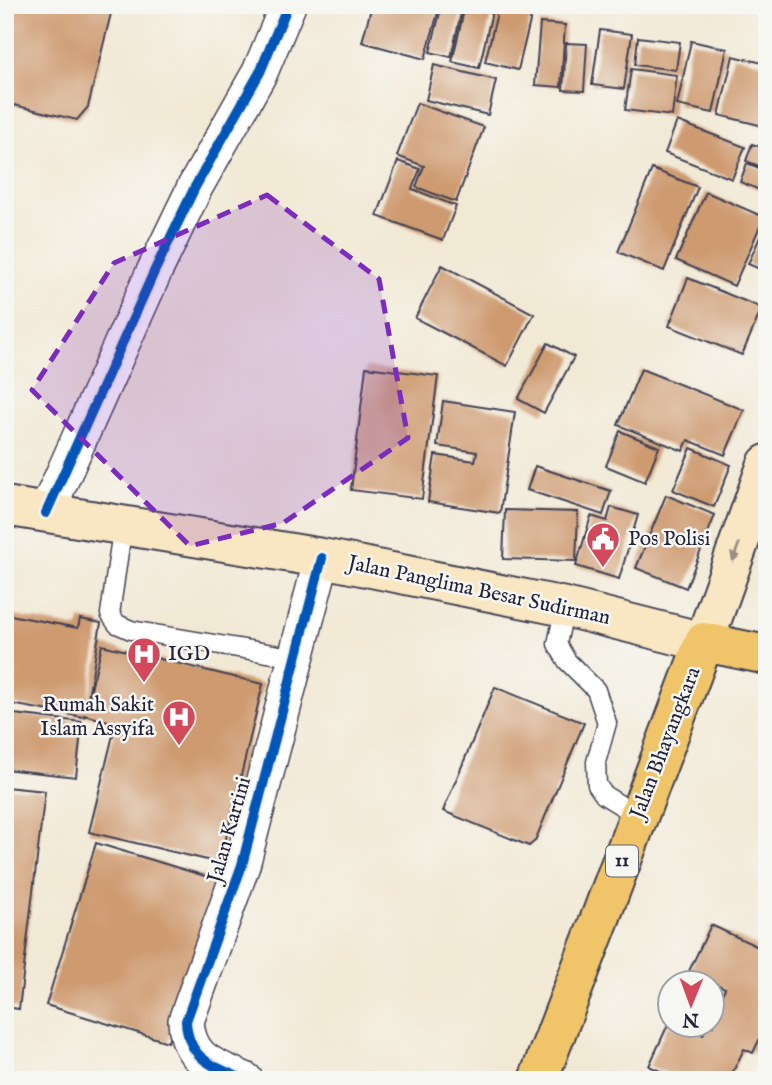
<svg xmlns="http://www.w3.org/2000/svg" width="772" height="1085" viewBox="0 0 772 1085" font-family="'IM FELL English',serif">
  <rect width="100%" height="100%" fill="#f6f6f2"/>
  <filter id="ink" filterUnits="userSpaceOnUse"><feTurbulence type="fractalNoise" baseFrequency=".0143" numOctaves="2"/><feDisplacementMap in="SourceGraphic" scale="14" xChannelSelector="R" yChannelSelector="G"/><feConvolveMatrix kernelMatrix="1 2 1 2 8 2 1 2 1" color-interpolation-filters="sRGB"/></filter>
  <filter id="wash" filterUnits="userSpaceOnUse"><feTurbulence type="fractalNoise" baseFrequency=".00686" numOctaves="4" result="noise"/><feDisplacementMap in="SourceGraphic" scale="28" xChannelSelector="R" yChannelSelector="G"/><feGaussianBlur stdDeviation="1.57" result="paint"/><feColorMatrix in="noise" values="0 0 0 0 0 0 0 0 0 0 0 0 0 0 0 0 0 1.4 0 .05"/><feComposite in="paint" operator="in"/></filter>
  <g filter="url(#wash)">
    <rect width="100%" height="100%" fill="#f2e9d5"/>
    <g id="blocks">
      <path fill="#ce9a6f" d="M 5,5 L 113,5 L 88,107 L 77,120 L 5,103 Z
        M 372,5 L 440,5 L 425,59 L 362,42 Z
        M 442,5 L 463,5 L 451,57 L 430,52 Z
        M 465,6 L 492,12 L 479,68 L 452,62 Z
        M 498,9 L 531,17 L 518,70 L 485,62 Z
        M 540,23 L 565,25 L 561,87 L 535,85 Z
        M 600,30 L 632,34 L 624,89 L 592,85 Z
        M 638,37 L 680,42 L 676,70 L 635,65 Z
        M 691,41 L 727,49 L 713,113 L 677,105 Z
        M 566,43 L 587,44 L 584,91 L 563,90 Z
        M 733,56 L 767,64 L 767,127 L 719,115 Z
        M 434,65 L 496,80 L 488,115 L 426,100 Z
        M 631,69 L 677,75 L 672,116 L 625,110 Z
        M 417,103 L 484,127 L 456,202 L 416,187 L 424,166 L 397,156 Z
        M 677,121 L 745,147 L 732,179 L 665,153 Z
        M 752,144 L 767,149 L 767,169 L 746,161 Z
        M 398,161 L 420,169 L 412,189 L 456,206 L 443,240 L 377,216 Z
        M 747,163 L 767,171 L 767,193 L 740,182 Z
        M 652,169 L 698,187 L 664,271 L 618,252 Z
        M 706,192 L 764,217 L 734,286 L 676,260 Z
        M 767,221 L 767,272 L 748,264 Z
        M 442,265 L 534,314 L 507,366 L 415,318 Z
        M 688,278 L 762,308 L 742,355 L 669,326 Z
        M 548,343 L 574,357 L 544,413 L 518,399 Z
        M 366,367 L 438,376 L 422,499 L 351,490 Z
        M 641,369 L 744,410 L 725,455 L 688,440 L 683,451 L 618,425 Z
        M 443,401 L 515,412 L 500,513 L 428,502 L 435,455 L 475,461 L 477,452 L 437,446 Z
        M 620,431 L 659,447 L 645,482 L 606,466 Z
        M 691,448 L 731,465 L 714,507 L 673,490 Z
        M 535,466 L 611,491 L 603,515 L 527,490 Z
        M 666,495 L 715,515 L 686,588 L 636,568 Z
        M 611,507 L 638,515 L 619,579 L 576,566 L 591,516 L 607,521 Z
        M 505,510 L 578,512 L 576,561 L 503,559 Z
        M 767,587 L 767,604 L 761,602 Z
        M 5,614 L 78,628 L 80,619 L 101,623 L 86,709 L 102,645 L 263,684 L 220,863 L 89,832 L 116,723 L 84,715 L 84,717 L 5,703 Z
        M 495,687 L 584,723 L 535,841 L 529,846 L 443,811 Z
        M 5,713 L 82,722 L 76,777 L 5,769 Z
        M 5,787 L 45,791 L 19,1009 L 5,1007 Z
        M 96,843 L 218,880 L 168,1042 L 46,1005 Z
        M 711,925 L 767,951 L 767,992 L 760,1006 L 766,1015 L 761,1036 L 753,1053 L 744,1049 L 729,1080 L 680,1080 L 649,1066 L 670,1020 L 670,1026 L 683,1026 L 703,1035 L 707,1026 L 713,1026 L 713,1014 L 725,988 L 689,971 Z"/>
    </g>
  </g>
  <g filter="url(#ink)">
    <use href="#blocks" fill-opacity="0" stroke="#414052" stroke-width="2"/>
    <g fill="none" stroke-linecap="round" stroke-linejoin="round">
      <g stroke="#414052" stroke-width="21">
        <path id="lane" d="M 123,524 L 110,614 L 117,624 L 131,630 L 297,658
          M 565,607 L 557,644 L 567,661 L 596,690 L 607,723 L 596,762 L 597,785 L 604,795 L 638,816"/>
      </g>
      <g stroke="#414052" stroke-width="38">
        <path id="street" d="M 46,513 L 154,272 L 195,187 L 260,72 L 288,5
          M 245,1080 C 213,1066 188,1060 186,1021 L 242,865 L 322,558"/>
      </g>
      <g stroke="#414052" stroke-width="42">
        <path id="secondary" d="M 5,506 L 322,558 L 565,607 L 704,642 L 767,464"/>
      </g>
      <g stroke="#414052" stroke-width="42">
        <path id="highway" d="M 538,1080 L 601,916 L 704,642 L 767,655"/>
      </g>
      <use href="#lane" stroke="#fff" stroke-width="18"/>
      <use href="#street" stroke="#fff" stroke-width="35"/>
      <use href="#secondary" stroke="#f9e7c3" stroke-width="38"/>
      <use href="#highway" stroke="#f0c469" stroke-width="38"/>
      <g stroke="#f6f6f2" stroke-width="15">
        <path id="cycleway" d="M 46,513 L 154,272 L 195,187 L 260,72 L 288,5
          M 245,1080 C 213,1066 188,1060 186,1021 L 242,865 L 322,558"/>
      </g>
      <use href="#cycleway" stroke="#0057b8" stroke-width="10"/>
    </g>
    <defs><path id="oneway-solid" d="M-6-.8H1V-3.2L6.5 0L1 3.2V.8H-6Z" transform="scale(1.75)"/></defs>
    <use fill="#988e86" href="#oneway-solid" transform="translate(736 552) rotate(110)"/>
  </g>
  <path fill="#7b2cbf" fill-opacity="0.2" stroke="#7b2cbf" stroke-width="5" stroke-dasharray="14 9" stroke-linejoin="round" d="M 267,195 L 379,279 L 408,438 L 283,523 L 190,546 L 32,390 L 114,263 Z"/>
  <defs>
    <g id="civic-pin" transform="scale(1.75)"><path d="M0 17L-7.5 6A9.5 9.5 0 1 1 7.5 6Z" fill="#d1495b" stroke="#f6f6f2"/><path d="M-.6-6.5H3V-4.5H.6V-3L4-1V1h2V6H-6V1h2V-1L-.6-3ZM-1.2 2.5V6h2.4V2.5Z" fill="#fff"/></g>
    <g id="hospital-pin" transform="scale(1.75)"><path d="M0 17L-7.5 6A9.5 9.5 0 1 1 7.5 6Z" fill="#d1495b" stroke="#f6f6f2"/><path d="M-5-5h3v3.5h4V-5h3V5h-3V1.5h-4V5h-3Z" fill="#fff"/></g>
  </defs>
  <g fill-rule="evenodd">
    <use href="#civic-pin" x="603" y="539"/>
    <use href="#hospital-pin" x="144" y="654"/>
    <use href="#hospital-pin" x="179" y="717"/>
  </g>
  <g text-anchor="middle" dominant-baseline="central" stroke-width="5" stroke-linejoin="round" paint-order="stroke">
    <rect fill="#f6f6f2" stroke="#626272" stroke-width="2" x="606" y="845.5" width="32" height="31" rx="5"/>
    <g font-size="19" font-weight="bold" fill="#22223b">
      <text x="622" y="861">11</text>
    </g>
    <g font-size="21" fill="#22223b" stroke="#f6f6f2" text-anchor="start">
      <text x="628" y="539">Pos Polisi</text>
      <text x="168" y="654">IGD</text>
      <text x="154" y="705" text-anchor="end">Rumah Sakit<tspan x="154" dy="24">Islam Assyifa</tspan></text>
    </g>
    <g font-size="21" fill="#22223b" stroke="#f6f6f2">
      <text transform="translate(479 591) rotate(12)">Jalan Panglima Besar Sudirman</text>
      <text transform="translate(666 743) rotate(-69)">Jalan Bhayangkara</text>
      <text transform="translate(230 830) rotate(-74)">Jalan Kartini</text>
    </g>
  </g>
  <rect width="772" height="1085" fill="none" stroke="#f6f6f2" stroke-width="28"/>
  <g transform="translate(691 1004) rotate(181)"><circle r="33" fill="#f6f6f2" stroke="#a1a1a9" stroke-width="2"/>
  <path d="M0-5L12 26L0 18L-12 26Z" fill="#d1495b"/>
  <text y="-10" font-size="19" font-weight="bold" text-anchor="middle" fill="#22223b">N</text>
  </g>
</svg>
